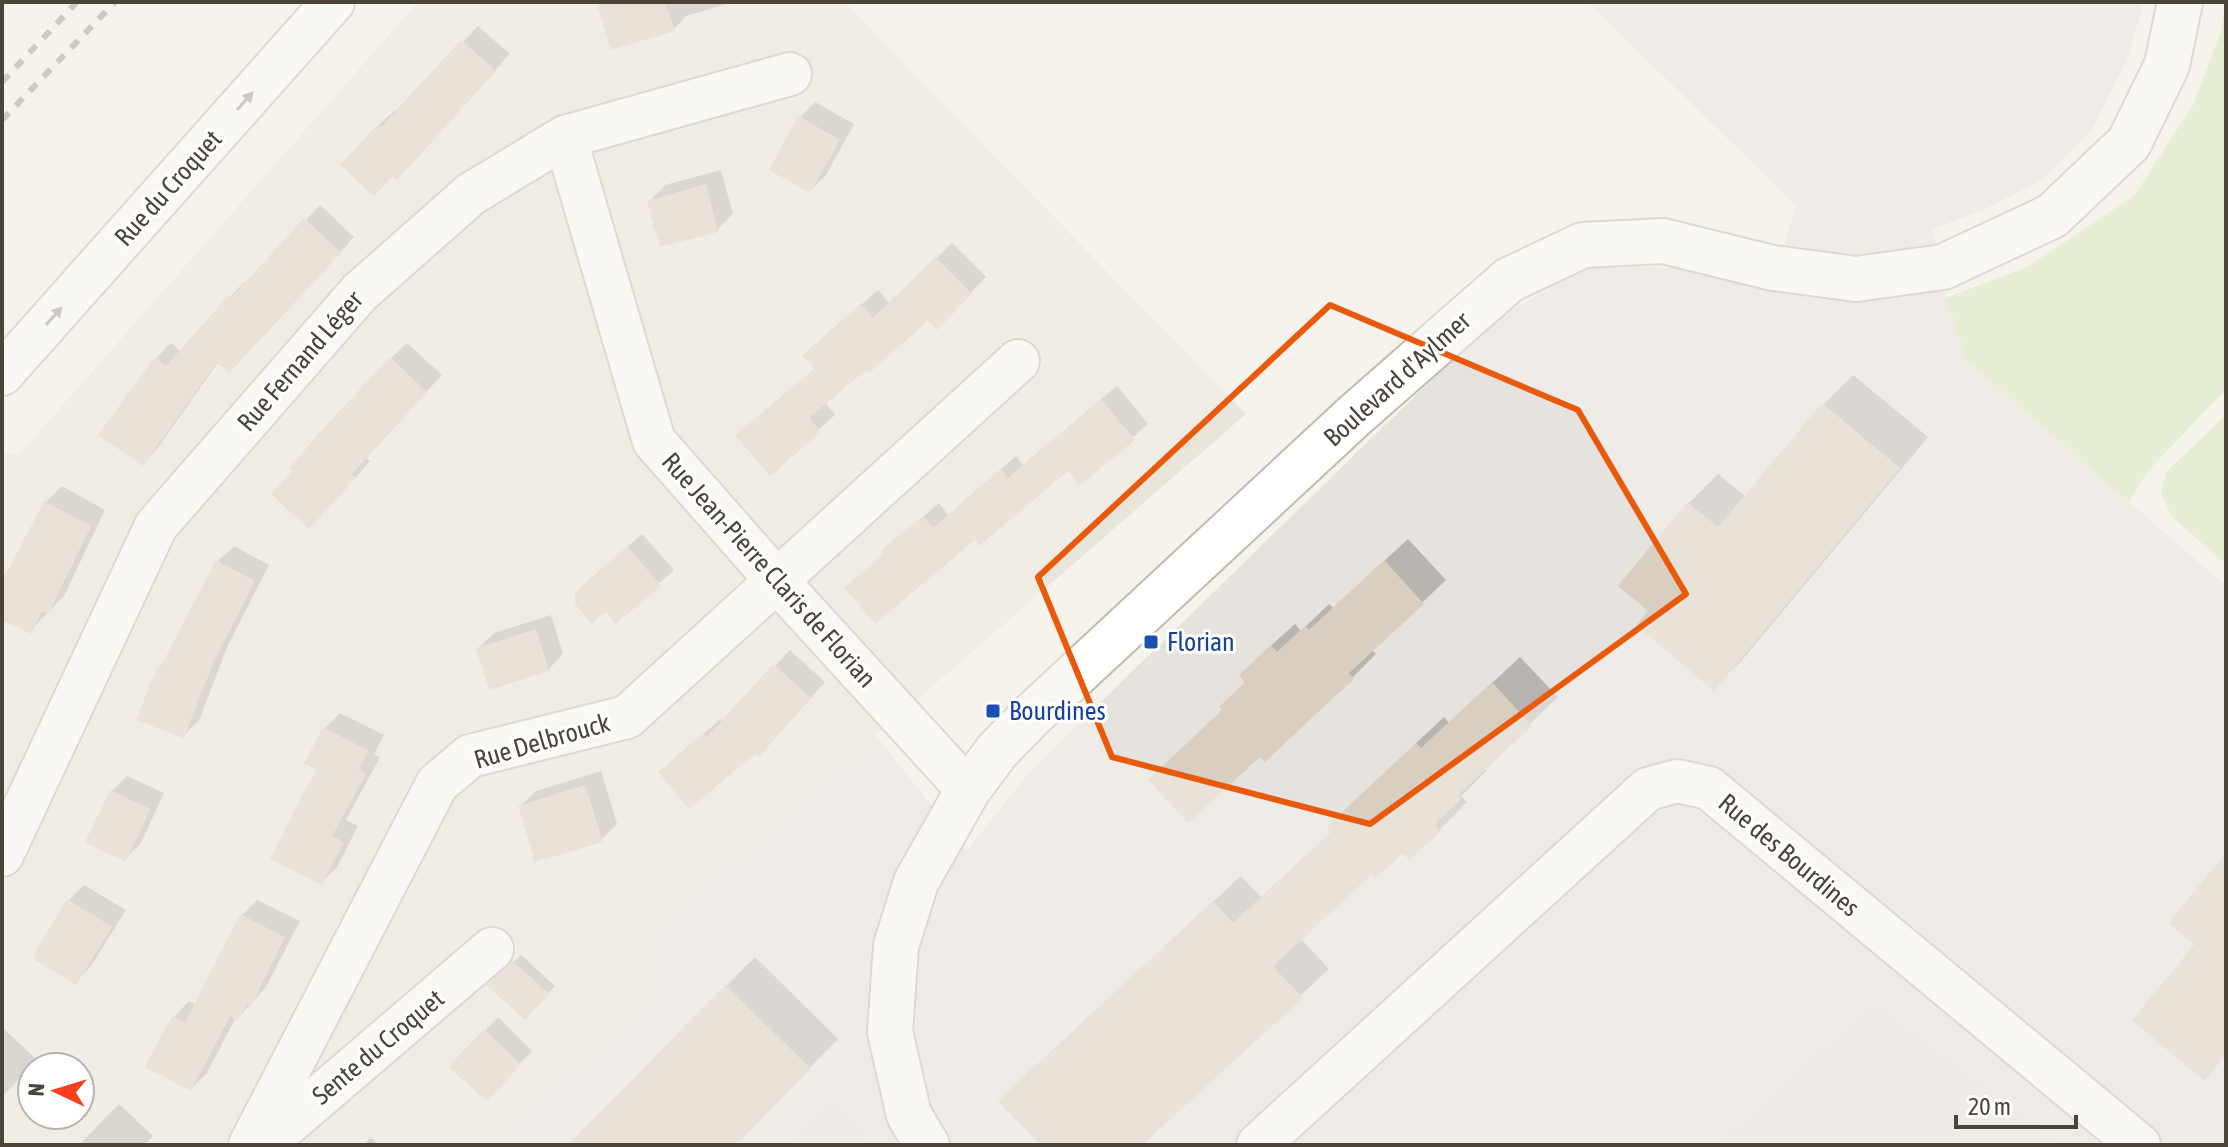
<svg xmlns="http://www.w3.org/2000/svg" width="2228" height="1147" viewBox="0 0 2228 1147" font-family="'Asap Condensed',sans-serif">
  <rect width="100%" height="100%" fill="#f6f3ec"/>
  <path fill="#eae5da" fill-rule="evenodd" d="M 418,2 L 844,2 L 1246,414 L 637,943 L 662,985 L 487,1145 L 2,1145 L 2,451 L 18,456 ZM 32,1067 L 80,1067 L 80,1115 L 32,1115 Z"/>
  <path fill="#e6e2dd" d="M 1587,2 L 2141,2 L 2141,12 L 2126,62 L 2092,129 L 2044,179 L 1985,209 L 1933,229 L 1946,298 L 1967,361 L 2226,586 L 2226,1145 L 487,1145 L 662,985 L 636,943 L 876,735 L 967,851 L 1030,771 L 1491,322 L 1585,268 L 1647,267 L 1709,271 L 1772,287 L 1796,205 Z"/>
  <path fill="#d2eab5" d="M 2226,2 L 2226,389 L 2148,471 L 2129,502 L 1967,361 L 1946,298 L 2027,267 L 2134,196 L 2193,105 L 2220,34 Z
    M 2226,415 L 2226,564 L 2172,517 L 2161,493 L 2165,473 Z"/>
  <path fill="#e5e3e0" d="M 1874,1001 L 2058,1142 L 2055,1145 L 1715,1145 Z
    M 832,1096 L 871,1135 L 860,1145 L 785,1145 Z"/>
  <path fill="#0003" d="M 606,2 L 733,2 L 686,16 L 674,29 Z
    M 478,26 L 510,54 L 413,161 L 379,125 L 395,110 L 398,112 Z
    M 815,102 L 854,124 L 826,175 L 810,191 L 800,117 Z
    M 721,170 L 733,214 L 717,230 L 650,201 L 665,185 Z
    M 320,205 L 354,237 L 318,277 L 219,361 L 157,449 L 142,464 L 101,434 L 156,358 L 171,343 L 181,352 L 230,297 L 244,282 L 247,284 Z
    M 952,243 L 986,277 L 937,327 L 928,318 L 825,402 L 835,415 L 770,473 L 816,368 L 804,355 L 878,290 L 890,304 Z
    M 407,343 L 442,375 L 366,458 L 370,461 L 325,511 L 391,358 Z
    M 1853,375 L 1928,437 L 1743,659 L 1714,688 L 1651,611 L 1621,585 L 1689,503 L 1718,474 L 1746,497 L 1824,404 Z
    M 1117,386 L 1148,424 L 1080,483 L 1068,469 L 975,538 L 885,553 L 883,551 L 939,503 L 948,515 L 1016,456 L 1023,465 Z
    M 62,486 L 105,510 L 64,596 L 30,631 L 2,618 L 2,578 L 14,563 L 46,502 Z
    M 642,534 L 674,570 L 617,621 L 606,609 L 592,578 Z
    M 1408,539 L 1446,580 L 1372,650 L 1376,654 L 1353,677 L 1265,760 L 1224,710 L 1248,681 L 1264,652 L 1295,624 L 1301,631 L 1329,604 L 1333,608 Z
    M 234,546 L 269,565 L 229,643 L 199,720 L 183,736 L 159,666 L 167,658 L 218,561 Z
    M 551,615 L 563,654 L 548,670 L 478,648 L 494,633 Z
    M 790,650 L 825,682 L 774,739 L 755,751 L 677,756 L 721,719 L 723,722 Z
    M 1520,657 L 1558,697 L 1484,767 L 1487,770 L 1461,796 L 1467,802 L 1440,829 L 1410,857 L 1403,850 L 1371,872 L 1300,938 L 1329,969 L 1139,1145 L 1043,1145 L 1027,1074 L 1241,876 L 1261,897 L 1333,831 L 1414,745 L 1444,717 L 1449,723 Z
    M 340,713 L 384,735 L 374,754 L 380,757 L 346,820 L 358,826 L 337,867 L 321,883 L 319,769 L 324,729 Z
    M 601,771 L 617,824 L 601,840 L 520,806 L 536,791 Z
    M 127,776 L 164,793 L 141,843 L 125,859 L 111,792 Z
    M 84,885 L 126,910 L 91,966 L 76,982 L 68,901 Z
    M 257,900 L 300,921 L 266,987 L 238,1018 L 236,1017 L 207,1073 L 191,1089 L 174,1017 L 189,1001 L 196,1005 L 242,915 Z
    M 521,955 L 555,986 L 525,1018 L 489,985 Z
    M 755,957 L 838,1039 L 734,1145 L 586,1145 L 578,1137 Z
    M 498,1017 L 532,1051 L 487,1098 L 451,1067 Z
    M 2,1027 L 37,1060 L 2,1097 Z
    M 119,1104 L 153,1136 L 145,1145 L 79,1145 Z
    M 371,1137 L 379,1145 L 363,1145 Z"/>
  <path fill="#d8cfc1" d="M 596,2 L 665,2 L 675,31 L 611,50 Z
    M 461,40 L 496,71 L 397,180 L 393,176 L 374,196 L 340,165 L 378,124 L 381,127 Z
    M 798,116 L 840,140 L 810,193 L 769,170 Z
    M 706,184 L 718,232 L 660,247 L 647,201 Z
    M 304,218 L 341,253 L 229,373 L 217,362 L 143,466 L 98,435 L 155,357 L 166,366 L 228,296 L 231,298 Z
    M 935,257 L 972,294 L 937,330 L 928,321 L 869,373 L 866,370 L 809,418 L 821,432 L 770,476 L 735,435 L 814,369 L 802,355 L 861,304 L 873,318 Z
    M 390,357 L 427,392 L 352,474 L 356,478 L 309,529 L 271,494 L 292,471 L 289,469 L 320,432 Z
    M 1101,399 L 1135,440 L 1079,486 L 1068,471 L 979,546 L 975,540 L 875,624 L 844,588 L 884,554 L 880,551 L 923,516 L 933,528 L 1001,469 L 1008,478 Z
    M 1822,403 L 1900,468 L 1714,691 L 1636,625 L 1648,611 L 1618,586 L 1687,502 L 1718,527 Z
    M 44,501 L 91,526 L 48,614 L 42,611 L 31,634 L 2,620 L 2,582 Z
    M 627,546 L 661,586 L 616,624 L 606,612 L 592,624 L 575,604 L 575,592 Z
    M 216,560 L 255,581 L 214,661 L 184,738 L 136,720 L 158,665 L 161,666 Z
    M 1384,560 L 1424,604 L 1349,673 L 1354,679 L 1316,714 L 1265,762 L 1260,757 L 1188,823 L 1148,780 L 1222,710 L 1219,707 L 1245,682 L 1239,675 L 1271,645 L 1277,652 L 1305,626 L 1309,630 Z
    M 536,629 L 549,671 L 489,690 L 476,648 Z
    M 773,664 L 811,698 L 759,757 L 755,754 L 689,809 L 658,772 L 704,733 L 707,737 Z
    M 1492,682 L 1532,726 L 1458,795 L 1461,799 L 1435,824 L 1441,831 L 1409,860 L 1403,853 L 1375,879 L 1371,875 L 1273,966 L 1303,998 L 1142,1145 L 1040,1145 L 998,1101 L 1213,901 L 1233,923 L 1331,832 L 1326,827 L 1385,772 L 1416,743 L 1421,748 Z
    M 323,727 L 369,751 L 359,770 L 366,774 L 332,836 L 344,842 L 322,885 L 270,859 L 316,770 L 304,763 Z
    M 585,785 L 603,842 L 535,862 L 518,806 Z
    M 110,790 L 150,809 L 126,862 L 85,842 Z
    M 2226,853 L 2226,1055 L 2204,1081 L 2132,1020 L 2194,945 L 2168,923 Z
    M 67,899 L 112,927 L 76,985 L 32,958 Z
    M 240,914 L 285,937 L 251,1006 L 247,1003 L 238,1021 L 230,1016 L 191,1091 L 145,1067 L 172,1016 L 185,1023 Z
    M 512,961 L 550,994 L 525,1020 L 486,985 Z
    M 725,985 L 811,1069 L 736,1145 L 568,1145 Z
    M 484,1029 L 521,1065 L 487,1101 L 448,1067 Z"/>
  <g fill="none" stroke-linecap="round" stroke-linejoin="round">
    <g stroke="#c2bbae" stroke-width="46">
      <path id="minor" d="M 565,137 L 654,441 L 777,581 L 968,790
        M 2,374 L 333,2
        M 2,855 L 156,526 L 360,292 L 471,194 L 565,137 L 790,74
        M 250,1145 L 437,784 L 470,756 L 627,717 L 1018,361
        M 263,1145 L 492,949
        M 1258,1145 L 1648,789 L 1677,781 L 1709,788 L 2139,1145"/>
    </g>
    <g stroke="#c2bbae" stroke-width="48">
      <path id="tertiary" d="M 927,1145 L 909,1115 L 890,1032 L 896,946 L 916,882 L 968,790 L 997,751 L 1031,716 L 1354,416 L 1509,280 L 1583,245 L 1663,241 L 1773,268 L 1856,279 L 1943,267 L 2052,216 L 2129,143 L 2167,65 L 2180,2"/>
    </g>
    <use href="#minor" stroke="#fff" stroke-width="42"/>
    <use href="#tertiary" stroke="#fff" stroke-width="44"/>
    <path stroke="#9a9a9a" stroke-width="6" stroke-dasharray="10 10" stroke-linecap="butt" d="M 2,82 L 77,2
      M 2,120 L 115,2"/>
  </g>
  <defs><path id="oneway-solid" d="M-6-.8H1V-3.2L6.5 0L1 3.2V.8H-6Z" transform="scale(2)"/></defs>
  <g fill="#9c9892">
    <use href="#oneway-solid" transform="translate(245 101) rotate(-48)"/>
    <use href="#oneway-solid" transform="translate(54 316) rotate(-48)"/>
  </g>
  <path d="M0 0H2228V1147H0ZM 1330,305 L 1578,410 L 1686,594 L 1370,824 L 1112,757 L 1038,577 Z" fill="#f6f3ec" fill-opacity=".55" fill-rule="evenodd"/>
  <path fill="none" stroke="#e8590c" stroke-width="6" stroke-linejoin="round" d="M 1330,305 L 1578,410 L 1686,594 L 1370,824 L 1112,757 L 1038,577 Z"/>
  <g fill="#1a4fb4" stroke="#fff" stroke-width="3">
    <rect x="1143" y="634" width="16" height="16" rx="4"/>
    <rect x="985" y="703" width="16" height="16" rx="4"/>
  </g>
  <g text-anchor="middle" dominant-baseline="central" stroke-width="6" stroke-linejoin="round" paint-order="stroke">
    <g font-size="26" fill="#4b4439" stroke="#fff">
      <text transform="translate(168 188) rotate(-48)">Rue du Croquet</text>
      <text transform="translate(300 361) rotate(-49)">Rue Fernand Léger</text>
      <text transform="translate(1397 379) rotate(-42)">Boulevard d'Aylmer</text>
      <text transform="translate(769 570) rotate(48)">Rue Jean-Pierre Claris de Florian</text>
      <text transform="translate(542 741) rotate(-16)">Rue Delbrouck</text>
      <text transform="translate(1789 855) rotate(40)">Rue des Bourdines</text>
      <text transform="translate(378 1047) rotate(-40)">Sente du Croquet</text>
    </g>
    <g font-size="26" fill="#164399" stroke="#fff" text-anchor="start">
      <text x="1167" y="642">Florian</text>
      <text x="1009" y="711">Bourdines</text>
    </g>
  </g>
  <rect width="2228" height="1147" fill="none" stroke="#4b4439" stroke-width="8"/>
  <g transform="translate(56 1091) rotate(274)"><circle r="38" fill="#ffffff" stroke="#b7b4b0" stroke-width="2"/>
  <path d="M0-6L14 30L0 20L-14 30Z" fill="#fc3f1d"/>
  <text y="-12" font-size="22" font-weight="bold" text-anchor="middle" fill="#4b4439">N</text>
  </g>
  <path d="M1956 1115v12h120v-12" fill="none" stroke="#4b4439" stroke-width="4"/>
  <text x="1968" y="1115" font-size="24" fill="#4b4439" stroke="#ffffff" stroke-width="6" paint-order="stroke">20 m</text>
</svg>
